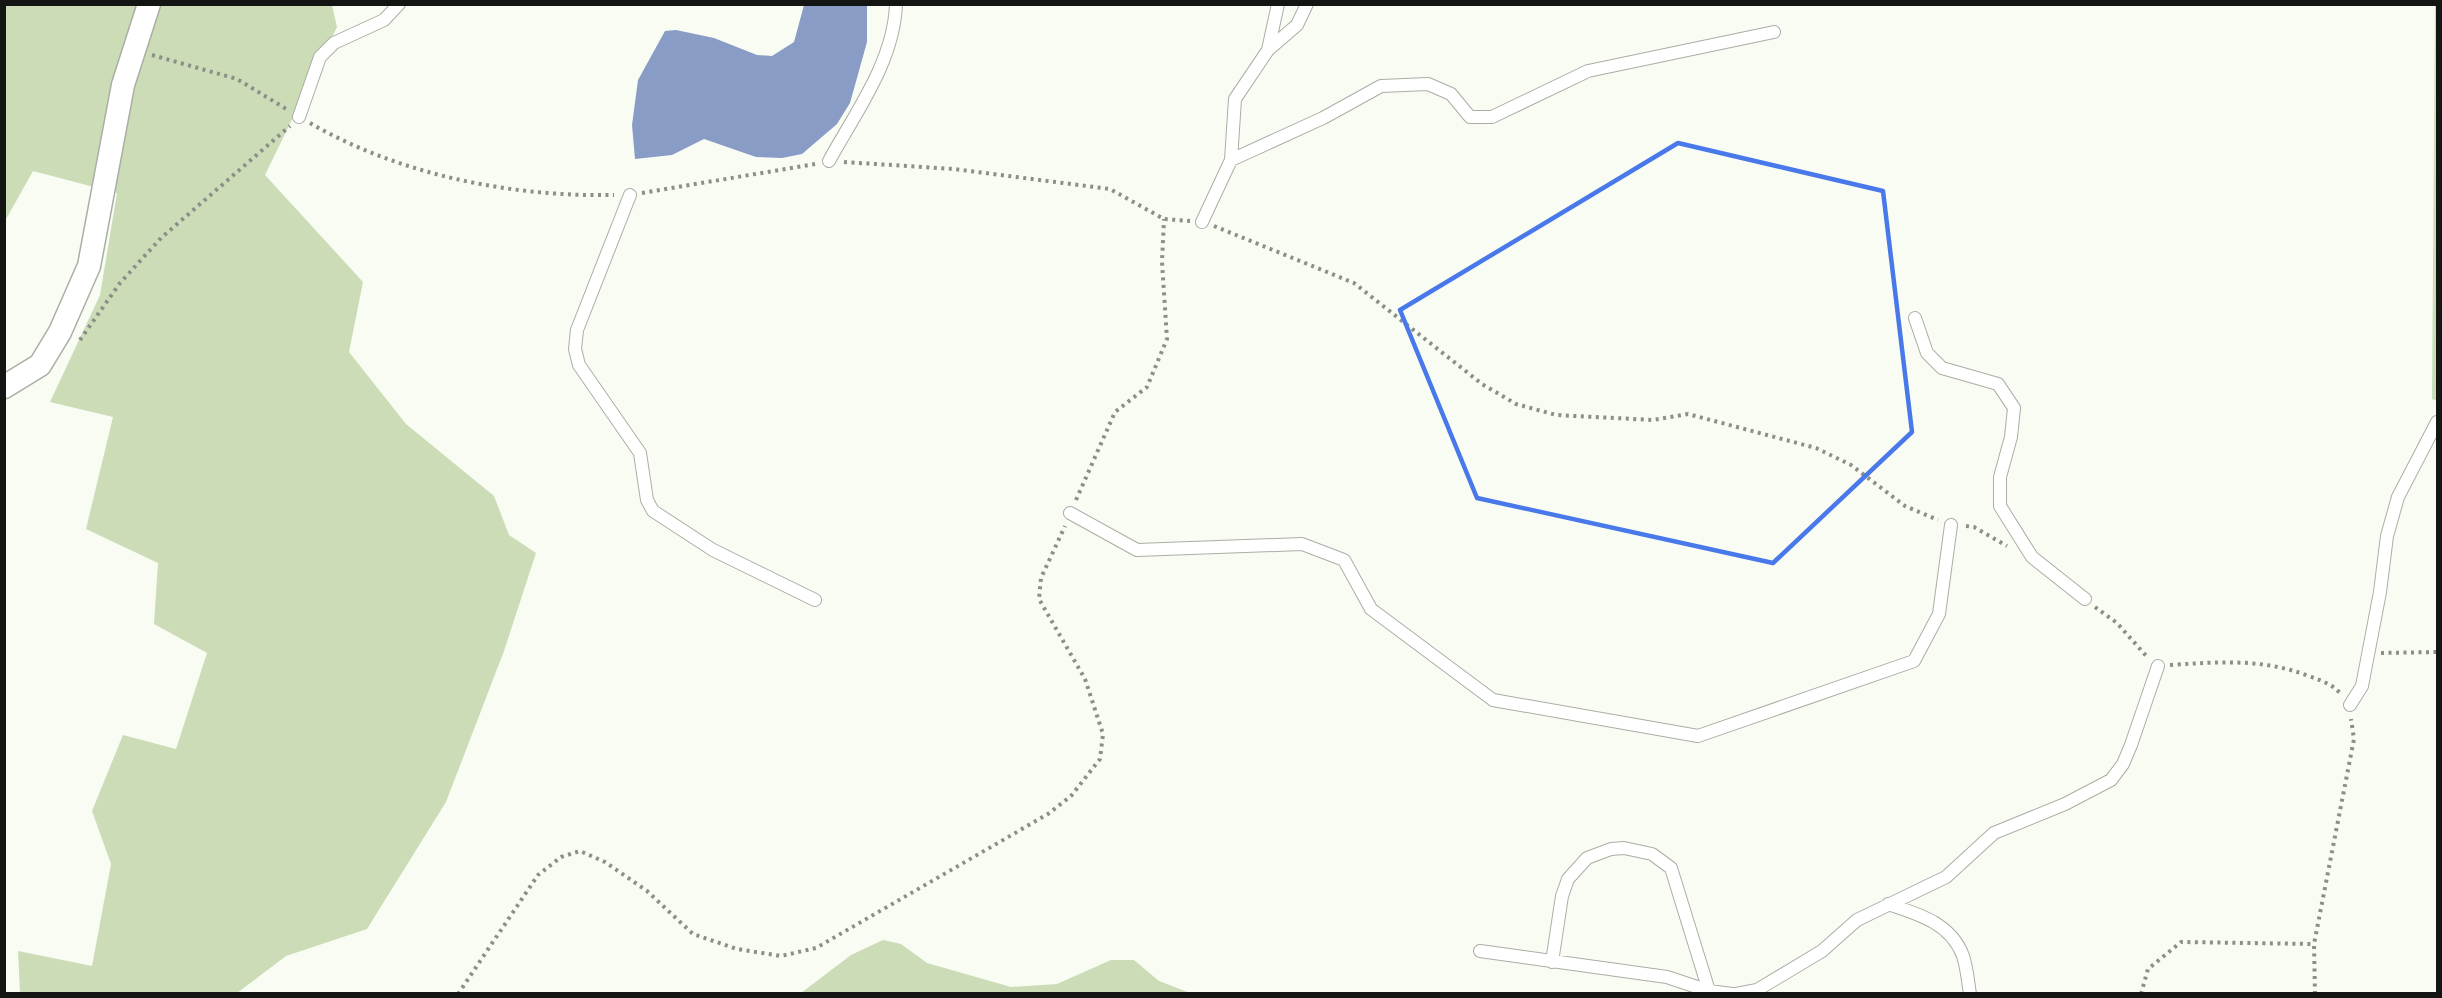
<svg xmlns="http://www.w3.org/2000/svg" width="2442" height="998" viewBox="0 0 2442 998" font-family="Lato,sans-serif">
  <rect width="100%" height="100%" fill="#f8fcf3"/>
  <path fill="#cbdcb7" d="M 2437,4 L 2438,5 L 2437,401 L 2432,399 L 2435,5 Z
    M 5,5 L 332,5 L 337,27 L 265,175 L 363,282 L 349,352 L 406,424 L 494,496 L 509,535 L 536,553 L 504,651 L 446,802 L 367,929 L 286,956 L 237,993 L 20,993 L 18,951 L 92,966 L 111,864 L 92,811 L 123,735 L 176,749 L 207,653 L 154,624 L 158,563 L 86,529 L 113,417 L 50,402 L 100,295 L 117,193 L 33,171 L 5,221 Z
    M 883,940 L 901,944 L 927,963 L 1011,987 L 1057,984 L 1111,960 L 1134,960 L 1159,981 L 1190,993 L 801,993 L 851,955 Z"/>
  <path fill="#889cc6" d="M 804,5 L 867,5 L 867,42 L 850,103 L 837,124 L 802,154 L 782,158 L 756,157 L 704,139 L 672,155 L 635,159 L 632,125 L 638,80 L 665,31 L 676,30 L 714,38 L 757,55 L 772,56 L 794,42 Z"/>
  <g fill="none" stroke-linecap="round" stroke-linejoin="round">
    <g stroke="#aaaea5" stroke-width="14">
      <path id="service" d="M 1268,50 L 1278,4
        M 299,117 L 320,57 L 334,43 L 384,20 L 399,4
        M 1231,160 L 1323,118 L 1381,86 L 1428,84 L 1451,94 L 1470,117 L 1492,117 L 1588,71 L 1774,32
        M 829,161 C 855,113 894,62 896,4
        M 630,195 L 577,330 L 575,349 L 579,365 L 640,453 L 647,500 L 653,511 L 713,550 L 815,600
        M 1202,222 L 1231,160 L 1235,99 L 1268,50 L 1297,25 L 1307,4
        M 1915,318 L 1927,353 L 1942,368 L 1998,384 L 2014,408 L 2011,437 L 2000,477 L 2000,506 L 2032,557 L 2085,599
        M 1070,513 L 1137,550 L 1302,544 L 1344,560 L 1371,609 L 1493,700 L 1698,736 L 1914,661 L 1939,614 L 1951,525
        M 2350,705 L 2362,686 L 2380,592 L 2387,536 L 2398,497 L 2437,422
        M 1888,904 C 1918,914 1951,923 1963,956 C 1967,968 1968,982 1970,994
        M 1480,951 L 1667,977 L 1709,991 L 1732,994
        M 1552,962 L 1562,896 L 1568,879 L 1587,858 L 1611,849 L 1624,848 L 1652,854 L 1671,868 L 1709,991
        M 1736,994 L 1757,990 L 1822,951 L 1857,920 L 1946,877 L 1994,833 L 2065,804 L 2111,780 L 2123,764 L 2131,745 L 2158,666"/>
    </g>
    <g stroke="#aaaea5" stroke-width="25">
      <path id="minor" d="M 4,387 L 40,365 L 60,332 L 89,266 L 123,85 L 149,4"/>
    </g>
    <path stroke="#8b8f88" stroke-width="4" stroke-dasharray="3 4.5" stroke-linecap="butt" d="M 152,55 L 237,79 L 288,110
      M 310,123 C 400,175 511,197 614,195
      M 844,162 L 954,169 L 1110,189 L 1164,219 L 1190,221
      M 642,193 L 815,164
      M 1214,226 L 1354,283 L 1482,384 L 1516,404 L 1556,415 L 1653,420 L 1688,414 L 1816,448 L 1851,465 L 1905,506 L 1938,520
      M 80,340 L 120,283 L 161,238 L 290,126
      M 1076,500 L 1115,412 L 1147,387 L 1167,339 L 1162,262 L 1164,219
      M 1966,526 L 1974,527 L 2007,546
      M 2095,607 L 2117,623 L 2148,658
      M 2381,653 L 2438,652
      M 2170,665 C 2220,662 2261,658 2309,676 C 2322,681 2332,684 2341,694
      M 458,994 L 538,875 L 561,857 L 580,851 L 605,862 L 647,891 L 693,934 L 737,949 L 781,956 L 816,948 L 1048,814 L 1071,796 L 1100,759 L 1103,734 L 1085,679 L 1039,599 L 1041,578 L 1065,526
      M 2141,994 L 2148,969 L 2181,942 L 2314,944
      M 2315,994 L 2314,944 L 2354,739 L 2351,719"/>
    <use href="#service" stroke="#fff" stroke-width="12"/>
    <use href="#minor" stroke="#fff" stroke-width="22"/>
  </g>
  <path fill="none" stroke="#4878ea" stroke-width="4.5" stroke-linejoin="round" d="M 1678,143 L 1883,191 L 1912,432 L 1773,563 L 1477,498 L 1400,310 Z"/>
  <rect width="2442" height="998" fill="none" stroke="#131512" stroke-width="12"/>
</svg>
